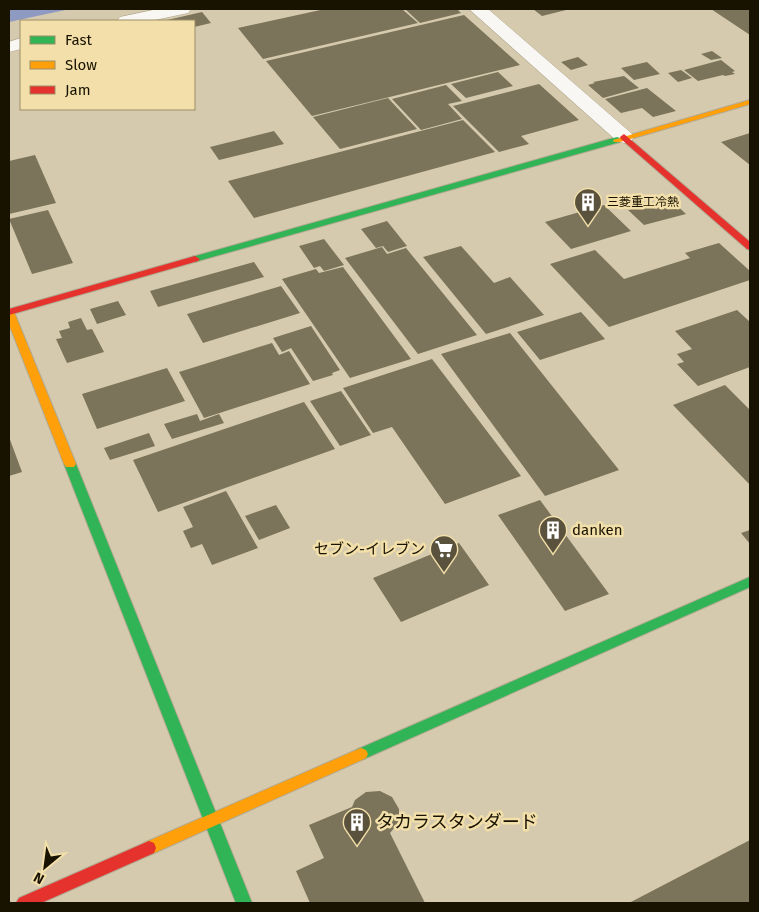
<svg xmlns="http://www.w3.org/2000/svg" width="759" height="912" viewBox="0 0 759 912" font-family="'Fira Sans','Noto Sans JP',sans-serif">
  <rect width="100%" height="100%" fill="#d5caad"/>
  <path fill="#8f9ac3" d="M 9,9 L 70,9 L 9,22 Z"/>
  <path fill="#7b735a" d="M 325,9 L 402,9 L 418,23 L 263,59 L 238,28 Z
    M 405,9 L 457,9 L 461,13 L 420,23 Z
    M 533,9 L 570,9 L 542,16 Z
    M 711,9 L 750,9 L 750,35 Z
    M 202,12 L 211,23 L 194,27 L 194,21 L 163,21 Z
    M 464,15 L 520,65 L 312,116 L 266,61 Z
    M 712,51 L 722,58 L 711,60 L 701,54 Z
    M 578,57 L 588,65 L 571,70 L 561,62 Z
    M 721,60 L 735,71 L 732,72 L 735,74 L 725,76 L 723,75 L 698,81 L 684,70 Z
    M 647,62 L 660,74 L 634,80 L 621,68 Z
    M 681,70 L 692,78 L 678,82 L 668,73 Z
    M 498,72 L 513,86 L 466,98 L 451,84 Z
    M 624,76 L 639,88 L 603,98 L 588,85 L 595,83 L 593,82 Z
    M 539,84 L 579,120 L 521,136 L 529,144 L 499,152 L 453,106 Z
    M 446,85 L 462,101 L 448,104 L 462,119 L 421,130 L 392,99 Z
    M 647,88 L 676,111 L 653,117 L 642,108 L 621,113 L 605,99 Z
    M 388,98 L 417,129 L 340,149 L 313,117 Z
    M 463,120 L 495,152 L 254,218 L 228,181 Z
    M 274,131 L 284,144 L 219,160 L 210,147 Z
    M 750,133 L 750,165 L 721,142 Z
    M 35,155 L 56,203 L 9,214 L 9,161 Z
    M 670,199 L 686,214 L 644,225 L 628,210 Z
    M 604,205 L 631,231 L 571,249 L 545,222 Z
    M 48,210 L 73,263 L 32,274 L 9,219 Z
    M 387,221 L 407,246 L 388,252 L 383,246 L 376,248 L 361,229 Z
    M 324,239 L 344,265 L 324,271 L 320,266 L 314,268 L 299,246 Z
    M 719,243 L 750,271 L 750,280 L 609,327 L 550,264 L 595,250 L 624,279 L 690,258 L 685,253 Z
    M 461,246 L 494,283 L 510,277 L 544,315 L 486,334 L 423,257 Z
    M 382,247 L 387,254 L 406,248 L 477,335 L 418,354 L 345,258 Z
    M 254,262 L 264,277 L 158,307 L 150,291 Z
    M 343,267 L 411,359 L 350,378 L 282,279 L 316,269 L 319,273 Z
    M 281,286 L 300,313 L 203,343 L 187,314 Z
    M 118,301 L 126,315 L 97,324 L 90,309 Z
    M 737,310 L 750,322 L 750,367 L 698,386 L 677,364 L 684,362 L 677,354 L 692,349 L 675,331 Z
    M 581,312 L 605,339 L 540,360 L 517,332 Z
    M 81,318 L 87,330 L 92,329 L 104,352 L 67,363 L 56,339 L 62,338 L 59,331 L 70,328 L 68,322 Z
    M 311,326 L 340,370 L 332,373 L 333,375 L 313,381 L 291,348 L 282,352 L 273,338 Z
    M 510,333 L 619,470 L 545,496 L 441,354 Z
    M 272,343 L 279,355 L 289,351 L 310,384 L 204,418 L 179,372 Z
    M 432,359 L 521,476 L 445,504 L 392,427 L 373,433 L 343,388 Z
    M 167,368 L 185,401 L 97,429 L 82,394 Z
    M 725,385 L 750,410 L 750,485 L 673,405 Z
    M 341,391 L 371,435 L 340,446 L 310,401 Z
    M 304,402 L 335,449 L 158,512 L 133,460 Z
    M 197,414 L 200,421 L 219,414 L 224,423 L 172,439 L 164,424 Z
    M 149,433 L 155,446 L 110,460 L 104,448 Z
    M 9,437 L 22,472 L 9,476 Z
    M 226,491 L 258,548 L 212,565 L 202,544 L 191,548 L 183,531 L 193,527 L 183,507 Z
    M 540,500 L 609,594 L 565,611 L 498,515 Z
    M 276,505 L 290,528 L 259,540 L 245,516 Z
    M 750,530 L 750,544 L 741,533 Z
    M 459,543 L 489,585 L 401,622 L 373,578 Z
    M 380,791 L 392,797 L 399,809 L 399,822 L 390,833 L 425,903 L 310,903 L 296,871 L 324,858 L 309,825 L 352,807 L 355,800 L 366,792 Z
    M 750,840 L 750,903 L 629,903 Z"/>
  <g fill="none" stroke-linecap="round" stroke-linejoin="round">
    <g stroke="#b2a992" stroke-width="1">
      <path id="street" d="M 158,9 L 191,9 L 188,13 L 150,21 L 117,21 L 120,17 Z
        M 469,9 L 488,9 L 631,133 L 634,137 L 631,141 L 624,143 L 617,141 Z
        M 21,38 L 21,49 L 9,52 L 9,42 Z"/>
    </g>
    <g stroke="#b2a992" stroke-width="2">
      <path id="fast" d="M 617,137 L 620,138 L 620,142 L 198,261 L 195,262 L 190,259 L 192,257 Z
        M 70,460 L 76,464 L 252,903 L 236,903 L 64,464 Z
        M 750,577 L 750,587 L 366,758 L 361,760 L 356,758 L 354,754 L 356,750 Z"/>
    </g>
    <g stroke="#b2a992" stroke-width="2">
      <path id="slow" d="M 750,100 L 750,104 L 620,142 L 614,142 L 613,140 Z
        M 9,309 L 14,312 L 76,464 L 74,467 L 66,467 L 64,464 L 9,324 Z
        M 361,748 L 366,750 L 368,754 L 366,758 L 154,853 L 149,855 L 144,853 L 142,848 L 144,843 Z"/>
    </g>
    <g stroke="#b2a992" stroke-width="2">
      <path id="jam" d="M 624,134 L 750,242 L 750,250 L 747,249 L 621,139 L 620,137 Z
        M 195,256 L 200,259 L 198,261 L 9,315 L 9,309 Z
        M 149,841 L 154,843 L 156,848 L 154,853 L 41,903 L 16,903 L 19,898 Z"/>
    </g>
    <use href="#street" fill="#f9f7f3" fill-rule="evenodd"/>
    <use href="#fast" fill="#30b455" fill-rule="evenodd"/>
    <use href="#slow" fill="#ff9f0a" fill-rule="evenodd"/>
    <use href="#jam" fill="#e5322d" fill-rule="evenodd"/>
  </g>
  <defs>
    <g id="building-pin" transform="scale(1.4375)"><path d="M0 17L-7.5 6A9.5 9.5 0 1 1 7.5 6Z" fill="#5a523d" stroke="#f2dfa9"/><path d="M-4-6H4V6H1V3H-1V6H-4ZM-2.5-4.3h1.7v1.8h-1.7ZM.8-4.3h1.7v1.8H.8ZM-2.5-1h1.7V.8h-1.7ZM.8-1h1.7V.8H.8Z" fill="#fff"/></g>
    <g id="supermarket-pin" transform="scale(1.4375)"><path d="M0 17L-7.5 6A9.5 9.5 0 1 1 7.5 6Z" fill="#5a523d" stroke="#f2dfa9"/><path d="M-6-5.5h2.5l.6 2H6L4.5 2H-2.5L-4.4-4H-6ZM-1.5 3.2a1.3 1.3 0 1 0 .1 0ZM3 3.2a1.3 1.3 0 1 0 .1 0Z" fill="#fff"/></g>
  </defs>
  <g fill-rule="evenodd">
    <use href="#building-pin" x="588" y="202"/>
    <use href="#building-pin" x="553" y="530"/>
    <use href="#supermarket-pin" x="444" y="549"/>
    <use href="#building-pin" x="357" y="822"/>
  </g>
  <g text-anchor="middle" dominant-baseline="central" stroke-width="5" stroke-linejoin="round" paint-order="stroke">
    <g font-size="12" fill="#181201" stroke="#f2dfa9" text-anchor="start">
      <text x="607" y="202">三菱重工冷熱</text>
    </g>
    <g font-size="15" fill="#181201" stroke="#f2dfa9" text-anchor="start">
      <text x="572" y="530">danken</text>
      <text x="425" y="549" text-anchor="end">セブン-イレブン</text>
    </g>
    <g font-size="18" fill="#181201" stroke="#f2dfa9" text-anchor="start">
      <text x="376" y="822">タカラスタンダード</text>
    </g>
  </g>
  <rect width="759" height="912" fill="none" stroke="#181201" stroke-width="20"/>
  <rect x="20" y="20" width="175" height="90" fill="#f2dfa9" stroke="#9b8d66"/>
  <rect x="30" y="36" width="25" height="8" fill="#30b455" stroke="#9b8d66"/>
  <text x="65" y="45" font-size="15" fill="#181201">Fast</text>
  <rect x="30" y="61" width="25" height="8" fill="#ff9f0a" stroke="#9b8d66"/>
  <text x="65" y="70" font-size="15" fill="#181201">Slow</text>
  <rect x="30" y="86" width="25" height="8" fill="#e5322d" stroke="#9b8d66"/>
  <text x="65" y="95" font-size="15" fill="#181201">Jam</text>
  <g transform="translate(45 867) rotate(209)" stroke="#f2dfa9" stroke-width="4" paint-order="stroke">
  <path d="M0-4L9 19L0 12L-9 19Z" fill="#181201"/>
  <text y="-8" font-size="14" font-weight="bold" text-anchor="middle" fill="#181201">N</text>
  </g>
</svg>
